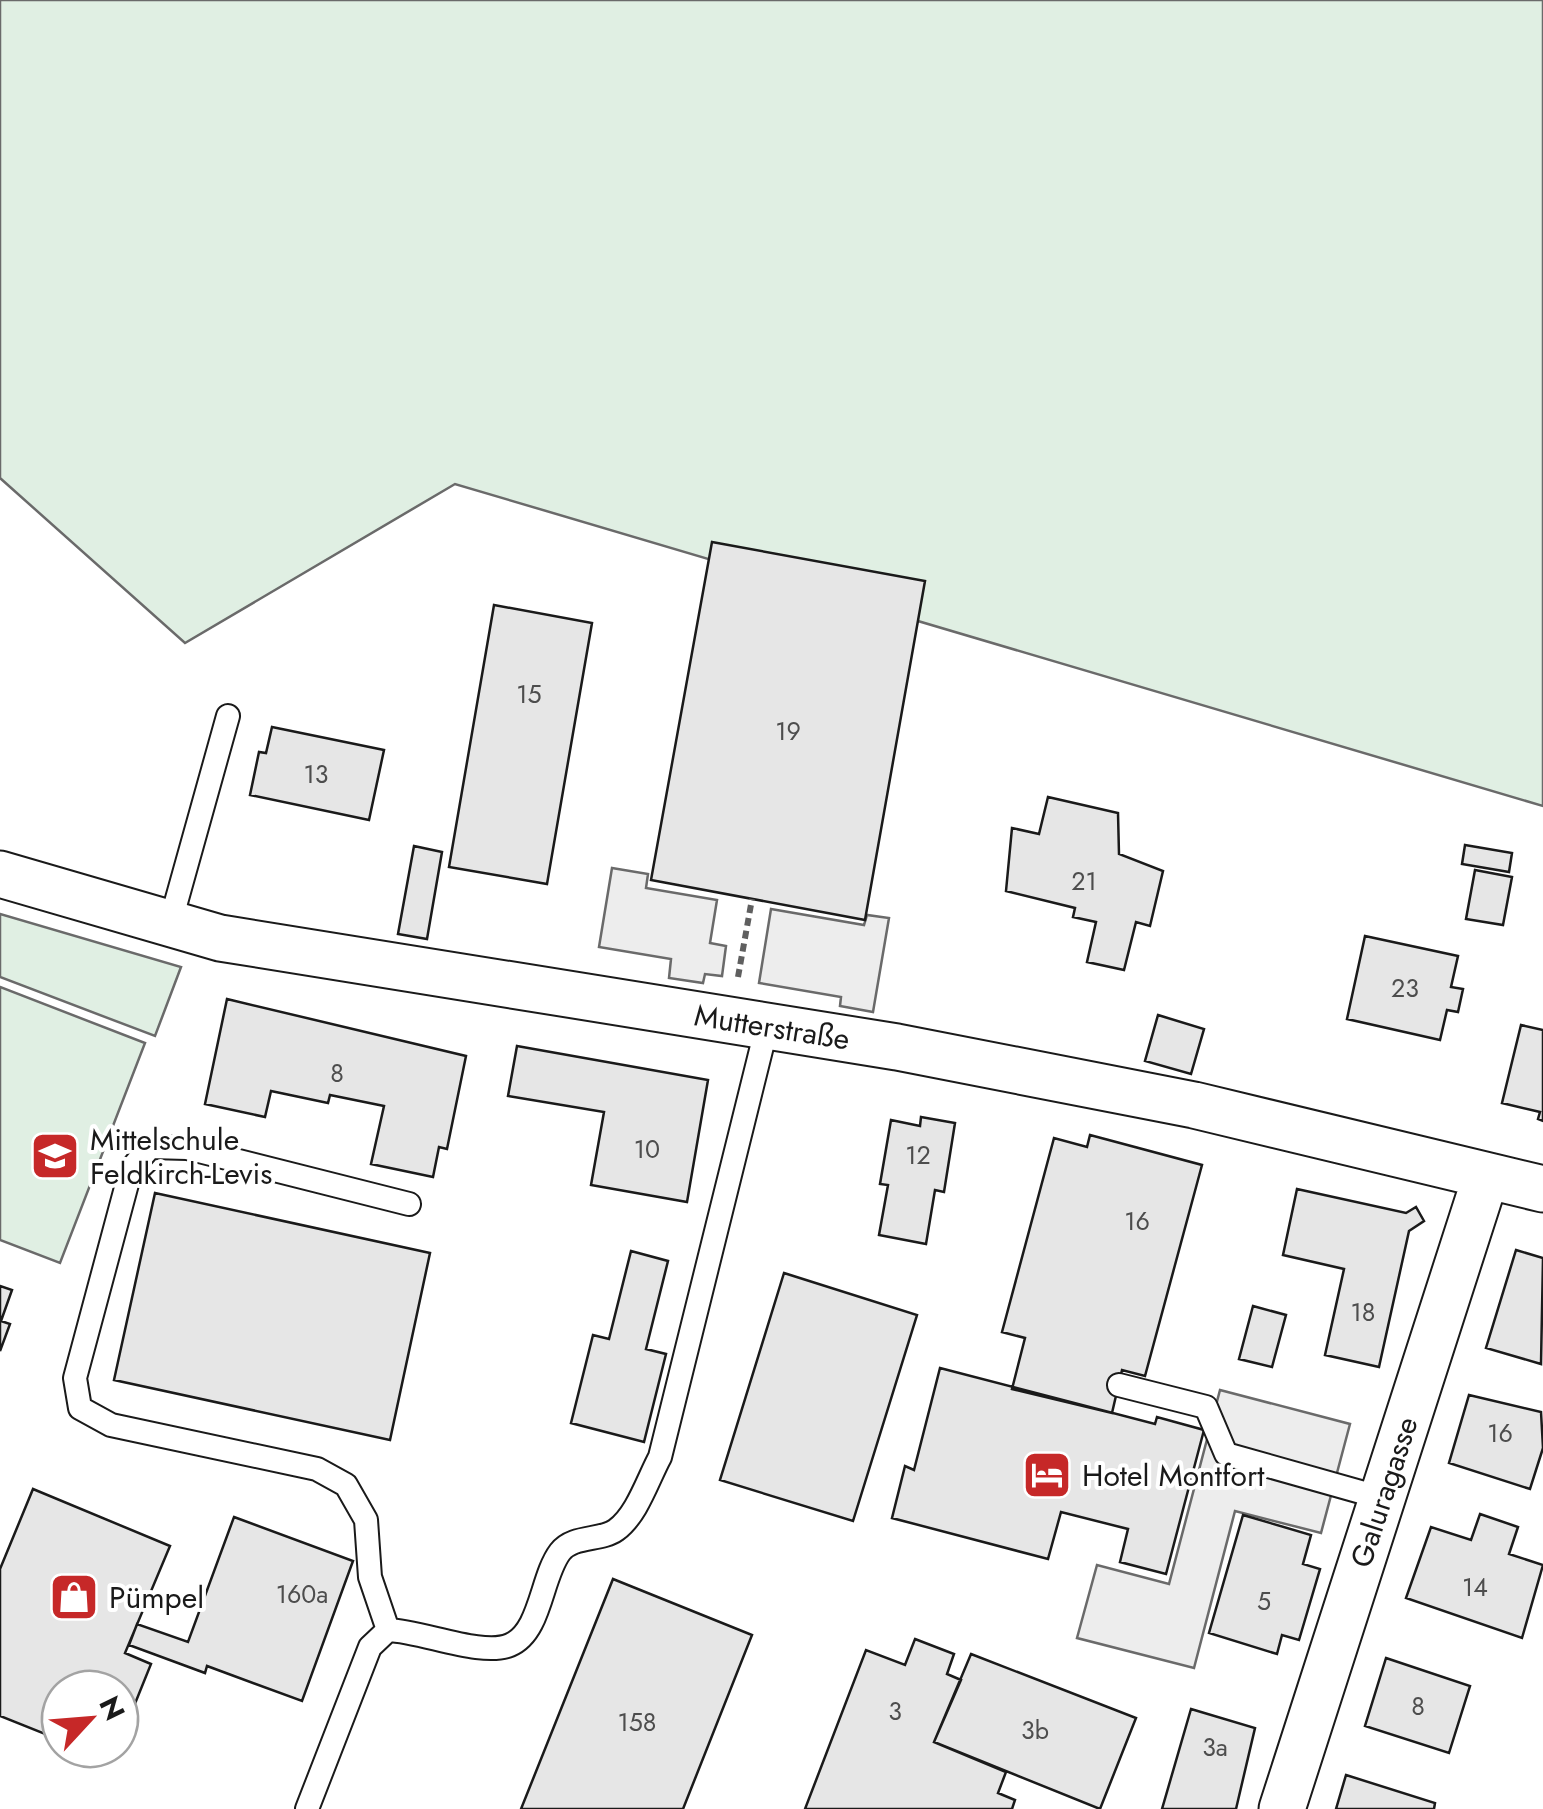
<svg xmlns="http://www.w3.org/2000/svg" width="1543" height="1809" viewBox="0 0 1543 1809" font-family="Jost,sans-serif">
  <rect width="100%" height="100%" fill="#fff"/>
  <path fill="#e0efe3" stroke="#6a6a6a" stroke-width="2.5" d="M 0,0 L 1543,0 L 1543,806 L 455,484 L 185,643 L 0,478 Z
    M 0,914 L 181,967 L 155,1036 L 0,977 Z
    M 0,987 L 145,1043 L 60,1263 L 0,1240 Z"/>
  <path fill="#ededed" stroke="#6a6a6a" stroke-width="2.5" d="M 612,868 L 648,874 L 646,888 L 717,900 L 710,943 L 726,946 L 722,976 L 705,974 L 703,983 L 669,978 L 671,959 L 599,947 Z
    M 771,909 L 864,925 L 867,915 L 889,918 L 873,1012 L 840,1006 L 841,997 L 759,983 Z
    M 1220,1390 L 1350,1424 L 1321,1533 L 1235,1511 L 1194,1668 L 1077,1638 L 1097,1565 L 1169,1584 Z"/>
  <path fill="#e6e6e6" stroke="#1a1a1a" stroke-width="2.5" d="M 712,542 L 925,581 L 865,920 L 651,880 Z
    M 494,605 L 592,623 L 547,884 L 449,867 Z
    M 272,727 L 384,750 L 369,820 L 250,795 L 259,752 L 266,753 Z
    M 1048,797 L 1118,813 L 1119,854 L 1163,871 L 1150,926 L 1136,922 L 1124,970 L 1087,962 L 1096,922 L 1073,917 L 1075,908 L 1006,891 L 1012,828 L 1039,834 Z
    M 1465,845 L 1512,853 L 1509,872 L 1462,864 Z
    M 414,846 L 442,852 L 427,939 L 398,934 Z
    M 1475,870 L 1512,877 L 1503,925 L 1466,919 Z
    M 1365,936 L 1458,956 L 1451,987 L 1463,989 L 1458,1012 L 1447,1010 L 1440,1040 L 1347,1019 Z
    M 227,999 L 466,1056 L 447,1149 L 439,1147 L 433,1177 L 371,1164 L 384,1106 L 330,1095 L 328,1103 L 271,1091 L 265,1117 L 205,1104 Z
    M 1158,1015 L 1204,1029 L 1191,1074 L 1145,1061 Z
    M 1521,1025 L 1543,1030 L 1543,1121 L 1538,1119 L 1540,1112 L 1502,1103 Z
    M 517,1046 L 708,1080 L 687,1202 L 591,1185 L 604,1112 L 508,1096 Z
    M 921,1117 L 955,1123 L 944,1192 L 935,1190 L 926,1244 L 879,1235 L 888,1185 L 880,1184 L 891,1120 L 920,1126 Z
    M 1090,1135 L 1202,1165 L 1145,1376 L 1122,1370 L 1112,1413 L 1012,1389 L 1025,1338 L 1002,1332 L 1054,1138 L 1087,1147 Z
    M 1297,1189 L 1406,1213 L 1416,1207 L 1424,1221 L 1409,1231 L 1379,1367 L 1325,1355 L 1344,1269 L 1283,1255 Z
    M 155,1193 L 430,1253 L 390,1440 L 114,1380 Z
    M 1516,1250 L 1543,1258 L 1541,1364 L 1486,1348 Z
    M 631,1251 L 668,1261 L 646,1349 L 666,1354 L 644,1442 L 571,1423 L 593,1335 L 609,1339 Z
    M 784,1273 L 917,1315 L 853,1521 L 720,1480 Z
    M 0,1286 L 12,1290 L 1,1321 L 10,1324 L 0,1351 Z
    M 1253,1306 L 1286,1315 L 1272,1367 L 1239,1359 Z
    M 940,1368 L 1155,1424 L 1157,1417 L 1204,1430 L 1166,1574 L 1120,1562 L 1128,1529 L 1061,1512 L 1048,1559 L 892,1518 L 905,1466 L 914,1470 Z
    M 1469,1395 L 1541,1412 L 1543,1448 L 1530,1489 L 1449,1463 Z
    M 33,1489 L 170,1546 L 125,1653 L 151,1664 L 128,1721 L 120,1723 L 120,1689 L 60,1689 L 60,1740 L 0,1716 L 0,1569 Z
    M 1480,1514 L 1518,1527 L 1509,1554 L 1543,1565 L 1522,1638 L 1406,1598 L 1431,1527 L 1471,1540 Z
    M 1243,1515 L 1311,1535 L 1303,1564 L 1320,1569 L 1299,1640 L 1282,1635 L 1277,1654 L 1209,1633 Z
    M 234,1517 L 353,1561 L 302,1701 L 207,1666 L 205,1673 L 129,1645 L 137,1624 L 188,1642 Z
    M 613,1579 L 752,1635 L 683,1809 L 521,1809 Z
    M 915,1639 L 954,1654 L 947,1674 L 961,1680 L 934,1742 L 1006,1772 L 998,1793 L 1015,1800 L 1012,1809 L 805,1809 L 866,1650 L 905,1665 Z
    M 971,1654 L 1136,1718 L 1100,1809 L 934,1742 Z
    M 1386,1658 L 1470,1686 L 1449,1753 L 1365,1726 Z
    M 1191,1709 L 1255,1728 L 1236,1809 L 1162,1809 Z
    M 1346,1775 L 1435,1803 L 1434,1809 L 1336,1809 Z"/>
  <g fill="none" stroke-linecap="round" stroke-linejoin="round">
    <g stroke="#1a1a1a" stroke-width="26">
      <path id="lane" d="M 170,924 L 228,716
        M 1119,1385 L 1206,1407 L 1226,1454 L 1382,1498
        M 388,1630 L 370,1577 L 366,1520 L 346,1485 L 317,1469 L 111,1425 L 80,1408 L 75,1378 L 131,1169 L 150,1147 L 187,1148 L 409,1204
        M 307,1809 L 370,1647 L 388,1630 C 422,1631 482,1657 510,1645 C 541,1632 541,1577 560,1552 C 573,1535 601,1541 616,1530 C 637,1515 648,1479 660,1457 L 767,1026"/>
    </g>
    <g stroke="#1a1a1a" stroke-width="49">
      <path id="street" d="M 0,874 L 220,938 L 897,1047 L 1194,1105 L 1543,1189
        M 1282,1809 L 1486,1176"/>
    </g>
    <path stroke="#5f5f5f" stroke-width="6" stroke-dasharray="8 5" stroke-linecap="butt" d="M 738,977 L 752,899"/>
    <use href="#lane" stroke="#fff" stroke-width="22"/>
    <use href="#street" stroke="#fff" stroke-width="45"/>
  </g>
  <defs>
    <g id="school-square" transform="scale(2.5)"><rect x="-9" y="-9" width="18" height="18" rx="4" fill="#c62828" stroke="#fff"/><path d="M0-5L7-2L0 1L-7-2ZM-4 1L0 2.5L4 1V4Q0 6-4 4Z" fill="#fff"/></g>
    <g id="hotel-square" transform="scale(2.5)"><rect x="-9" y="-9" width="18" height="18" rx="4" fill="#c62828" stroke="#fff"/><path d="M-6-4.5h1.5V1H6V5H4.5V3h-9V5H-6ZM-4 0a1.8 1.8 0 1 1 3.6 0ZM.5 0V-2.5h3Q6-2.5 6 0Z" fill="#fff"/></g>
    <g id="shop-square" transform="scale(2.5)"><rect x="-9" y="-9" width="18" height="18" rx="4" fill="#c62828" stroke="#fff"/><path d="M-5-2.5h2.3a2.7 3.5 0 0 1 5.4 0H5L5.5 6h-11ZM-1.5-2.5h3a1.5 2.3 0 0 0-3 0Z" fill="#fff"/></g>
  </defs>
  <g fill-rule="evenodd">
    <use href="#school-square" x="55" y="1156"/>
    <use href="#hotel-square" x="1047" y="1475"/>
    <use href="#shop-square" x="74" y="1597"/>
  </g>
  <g text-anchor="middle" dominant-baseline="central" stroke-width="8" stroke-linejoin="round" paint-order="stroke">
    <g font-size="25" fill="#4d4d4d">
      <text x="529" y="694">15</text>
      <text x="788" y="731">19</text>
      <text x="316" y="774">13</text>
      <text x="1084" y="881">21</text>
      <text x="1405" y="988">23</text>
      <text x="337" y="1073">8</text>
      <text x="647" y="1149">10</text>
      <text x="918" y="1155">12</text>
      <text x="1137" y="1221">16</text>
      <text x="1363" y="1312">18</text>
      <text x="1500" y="1433">16</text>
      <text x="1475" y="1587">14</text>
      <text x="302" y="1594">160a</text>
      <text x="1264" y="1601">5</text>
      <text x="1418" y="1706">8</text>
      <text x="895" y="1711">3</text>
      <text x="637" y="1722">158</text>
      <text x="1035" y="1730">3b</text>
      <text x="1215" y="1747">3a</text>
    </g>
    <g font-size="30" fill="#1a1a1a" stroke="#fff">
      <text transform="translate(772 1027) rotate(9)">Mutterstraße</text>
      <text transform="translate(1384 1492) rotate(-72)">Galuragasse</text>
    </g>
    <g font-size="30" fill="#1a1a1a" stroke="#fff" text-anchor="start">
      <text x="90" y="1139">Mittelschule<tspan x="90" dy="34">Feldkirch-Levis</tspan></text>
      <text x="1082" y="1475">Hotel Montfort</text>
      <text x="109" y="1597">Pümpel</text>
    </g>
  </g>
  <g transform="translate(90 1719) rotate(64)"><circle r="48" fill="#ffffff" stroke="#a3a3a3" stroke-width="2.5"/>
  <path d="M0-8L18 38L0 25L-18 38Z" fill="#c62828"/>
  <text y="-15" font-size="28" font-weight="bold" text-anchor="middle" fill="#1a1a1a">N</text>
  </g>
</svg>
